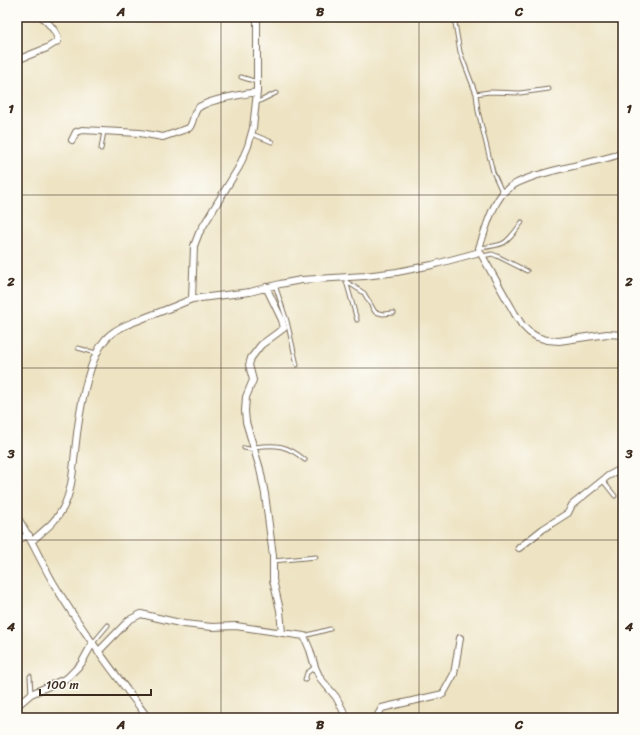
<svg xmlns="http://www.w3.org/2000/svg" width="640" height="735" viewBox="0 0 640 735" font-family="Sriracha,sans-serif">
  <rect width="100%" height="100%" fill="#fdfcf7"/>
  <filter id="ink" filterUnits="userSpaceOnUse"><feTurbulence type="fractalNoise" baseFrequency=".025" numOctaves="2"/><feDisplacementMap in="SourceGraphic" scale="8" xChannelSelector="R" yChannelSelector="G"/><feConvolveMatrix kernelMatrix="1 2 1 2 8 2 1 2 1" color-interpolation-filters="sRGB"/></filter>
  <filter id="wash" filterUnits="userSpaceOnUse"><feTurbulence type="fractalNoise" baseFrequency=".012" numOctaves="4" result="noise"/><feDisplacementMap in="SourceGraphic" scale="16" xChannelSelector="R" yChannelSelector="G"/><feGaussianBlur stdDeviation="0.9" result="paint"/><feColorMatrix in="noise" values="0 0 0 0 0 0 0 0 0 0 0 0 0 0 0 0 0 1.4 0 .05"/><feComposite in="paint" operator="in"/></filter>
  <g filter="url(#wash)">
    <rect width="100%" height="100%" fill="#eee4c4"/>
  </g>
  <g filter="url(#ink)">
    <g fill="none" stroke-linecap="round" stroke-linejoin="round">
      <g stroke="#7a6b58" stroke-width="5">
        <path id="service" d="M 454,17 L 460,52 L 476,94 L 478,111 L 493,172 L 503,194
          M 241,77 L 257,82
          M 476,94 L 489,92 L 520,93 L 549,89
          M 256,103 L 276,93
          M 252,134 L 272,142
          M 101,149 L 104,131
          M 479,248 C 507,245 506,244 522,222
          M 483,256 L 492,254 L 497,256 L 527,271
          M 346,281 L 357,320
          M 347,282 L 364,293 L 375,312 L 383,314 L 394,313
          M 275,285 L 287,321 L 297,365
          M 78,348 L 96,353
          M 254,447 C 277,444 287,445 305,460
          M 244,448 L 255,450
          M 603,481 L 615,496
          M 273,561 L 316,557
          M 304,636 L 330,629
          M 93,643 L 108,625
          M 30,676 L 31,694
          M 305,680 L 307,673 L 315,667"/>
      </g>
      <g stroke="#7a6b58" stroke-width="8">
        <path id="minor" d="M 17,60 L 47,48 L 58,41 C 58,32 48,23 42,17
          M 72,140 L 76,132 L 82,130 L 140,133 L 163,137 L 189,128 C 194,122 193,113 198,108 C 207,100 244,94 257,92
          M 480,252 L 515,314 L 522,325 L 529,332 L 537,337 L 547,340 L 559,341 L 607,334 L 623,335
          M 266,287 L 282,320 L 284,328 L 261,345 L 251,358 L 249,365 L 253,380 L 246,397 L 245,411 L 246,422 L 260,469 L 265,494 L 273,556 L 273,580 L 280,610 L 282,633
          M 192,299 L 250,292 L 280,284 L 301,280 L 365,276 L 397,272 L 432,265 L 480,252 L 479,248 C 486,229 490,210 502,194 C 521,171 593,165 623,153
          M 17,517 C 31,538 41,562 54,584 C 82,631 115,674 148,718
          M 17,540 L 29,535
          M 32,541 C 43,531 56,522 63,508 C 72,491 73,470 75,451 C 78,422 87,352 111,334 C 120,326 132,323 144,318 C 160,312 176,306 192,299 L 194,246 L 199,233 L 239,167 L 248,146 L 253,128 L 257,92 L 257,17
          M 519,548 L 543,529 L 568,513 L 572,505 L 608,476 L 623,468
          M 98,652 L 129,620 L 141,614 L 184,624 L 212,627 L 236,626 L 304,636 L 310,650 L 315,667 L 320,678 L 336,697 L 347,718
          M 17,706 L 31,694 L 67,678 L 81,664 L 92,644
          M 376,718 L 382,708 L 386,707 L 443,694 L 454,674 L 460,638"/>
      </g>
      <use href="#service" stroke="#fff" stroke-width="3"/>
      <use href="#minor" stroke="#fff" stroke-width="6"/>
    </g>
  </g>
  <path fill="none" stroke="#3b2a1e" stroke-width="1" stroke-opacity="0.55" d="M 221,17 L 221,718M 419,17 L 419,718M 17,195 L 623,195M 17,368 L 623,368M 17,540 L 623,540"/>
  <rect width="640" height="735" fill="none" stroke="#fdfcf7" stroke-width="44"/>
  <path d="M40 689v6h111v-6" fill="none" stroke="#3b2a1e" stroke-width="2"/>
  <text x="46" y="689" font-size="12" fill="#3b2a1e" stroke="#fdfcf7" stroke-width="3" paint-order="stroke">100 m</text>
  <rect x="22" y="22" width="596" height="691" fill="none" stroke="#3b2a1e" stroke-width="1.5"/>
  <g font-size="13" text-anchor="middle" font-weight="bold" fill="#3b2a1e">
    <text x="121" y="16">A</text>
    <text x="320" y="16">B</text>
    <text x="519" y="16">C</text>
    <text x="11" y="113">1</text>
    <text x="629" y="113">1</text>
    <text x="11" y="286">2</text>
    <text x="629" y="286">2</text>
    <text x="11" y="458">3</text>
    <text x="629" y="458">3</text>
    <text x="11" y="631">4</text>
    <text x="629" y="631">4</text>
    <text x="121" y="729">A</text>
    <text x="320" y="729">B</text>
    <text x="519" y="729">C</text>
  </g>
</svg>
